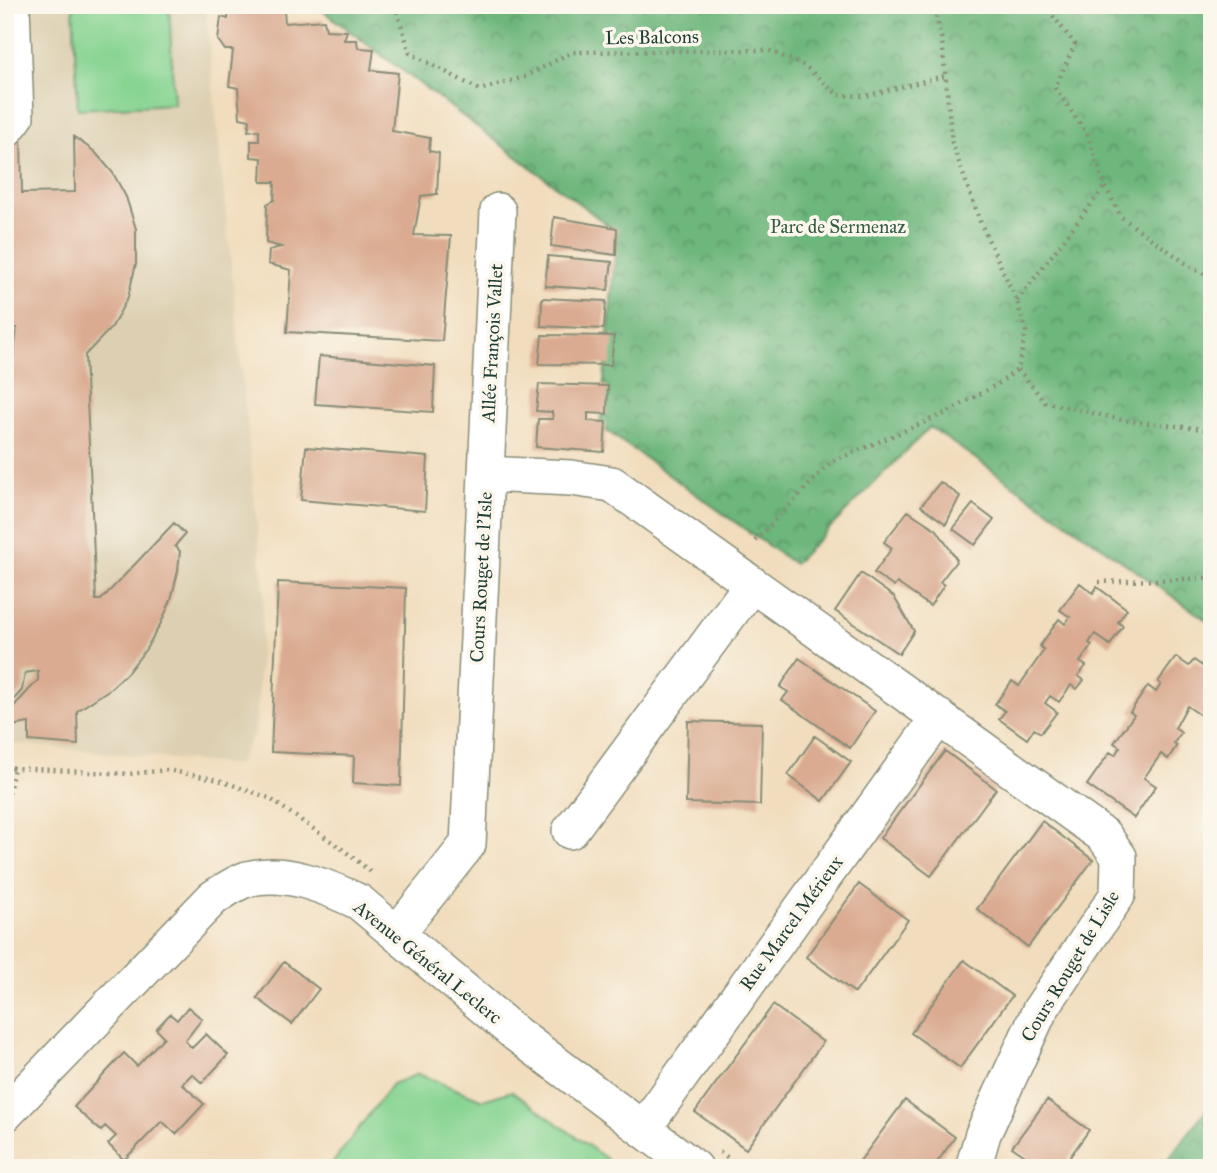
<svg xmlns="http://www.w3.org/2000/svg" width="1217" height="1173" viewBox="0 0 1217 1173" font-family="'IM FELL Great Primer',serif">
  <defs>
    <pattern id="forest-crowns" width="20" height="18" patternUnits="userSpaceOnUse" patternTransform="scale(1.75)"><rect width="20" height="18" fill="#6db67c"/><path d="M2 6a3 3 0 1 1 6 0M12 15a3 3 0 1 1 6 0" fill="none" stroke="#599566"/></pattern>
  </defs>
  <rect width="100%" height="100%" fill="#fbf7ec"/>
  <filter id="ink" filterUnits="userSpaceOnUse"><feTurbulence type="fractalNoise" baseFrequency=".0143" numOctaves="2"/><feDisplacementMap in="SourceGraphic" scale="14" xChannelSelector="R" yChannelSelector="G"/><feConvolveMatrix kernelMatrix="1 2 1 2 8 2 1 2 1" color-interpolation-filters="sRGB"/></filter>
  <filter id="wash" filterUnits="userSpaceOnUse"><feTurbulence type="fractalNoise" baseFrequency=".00686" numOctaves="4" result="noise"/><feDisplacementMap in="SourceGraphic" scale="28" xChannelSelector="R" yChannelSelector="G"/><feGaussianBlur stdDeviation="1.57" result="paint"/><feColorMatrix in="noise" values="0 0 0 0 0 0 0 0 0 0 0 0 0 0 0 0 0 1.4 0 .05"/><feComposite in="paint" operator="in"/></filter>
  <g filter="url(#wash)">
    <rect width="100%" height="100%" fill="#f1ddbd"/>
    <path fill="#ddd0b2" d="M 5,5 L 205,5 L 264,593 L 256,729 L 237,765 L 5,743 Z"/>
    <path fill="#87d492" stroke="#538863" stroke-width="2" d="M 73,5 L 169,5 L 174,104 L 78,109 Z
      M 418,1074 L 483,1100 L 512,1091 L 607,1159 L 597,1168 L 580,1168 L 569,1163 L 565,1168 L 329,1168 L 392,1084 Z"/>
    <path fill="url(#forest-crowns)" stroke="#467a58" stroke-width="2" d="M 315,5 L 1212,5 L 1212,624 L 930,427 L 794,564 L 600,426 L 617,232 Z
      M 1212,1102 L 1212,1168 L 1162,1168 Z"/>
    <g id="blocks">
      <path fill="#daab91" d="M 229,7 L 284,9 L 285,23 L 324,20 L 326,30 L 347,31 L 344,40 L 357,40 L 358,48 L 374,49 L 371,70 L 398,73 L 392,131 L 430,138 L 429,151 L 439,153 L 437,194 L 421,196 L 414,235 L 451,236 L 442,341 L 287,332 L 291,270 L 268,264 L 269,250 L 281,247 L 266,243 L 267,204 L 274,200 L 275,182 L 261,182 L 262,158 L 251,157 L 251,141 L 259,141 L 259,130 L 248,131 L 250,120 L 240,118 L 238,88 L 229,86 L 233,50 L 225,50 L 218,40 L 221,17 L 228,19 Z
        M 21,136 L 22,193 L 75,192 L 74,137 L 95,152 L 113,173 L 126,197 L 136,229 L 136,264 L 128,297 L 112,327 L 85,355 L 96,600 L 101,600 L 174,523 L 185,534 L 175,546 L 180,551 L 178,571 L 171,600 L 161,623 L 146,649 L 128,672 L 110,689 L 77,711 L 78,745 L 29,741 L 29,723 L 5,727 L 5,716 L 38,680 L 38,671 L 25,673 L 22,690 L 5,710 L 5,426 L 17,328 L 5,328 L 5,152 Z
        M 554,217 L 617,228 L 616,255 L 551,246 Z
        M 548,256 L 612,262 L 608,290 L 545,286 Z
        M 542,298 L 606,301 L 604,329 L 541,326 Z
        M 542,335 L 614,336 L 611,365 L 539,364 Z
        M 319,356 L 435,366 L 433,412 L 315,404 Z
        M 539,384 L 608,386 L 607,414 L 588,413 L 588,421 L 606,422 L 604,452 L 536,447 L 538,419 L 553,419 L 552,412 L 536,411 Z
        M 306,447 L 428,457 L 425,511 L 301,500 Z
        M 940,482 L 960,496 L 946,524 L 921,506 Z
        M 973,504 L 994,520 L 975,545 L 953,529 Z
        M 908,511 L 937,530 L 957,560 L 940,582 L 944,585 L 930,606 L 897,583 L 894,587 L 874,573 L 892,548 L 884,542 Z
        M 861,573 L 894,597 L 914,631 L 899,654 L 835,611 Z
        M 278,582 L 406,588 L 401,786 L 353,783 L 354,756 L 271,752 Z
        M 1080,583 L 1093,593 L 1097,587 L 1127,609 L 1118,622 L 1123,626 L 1110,645 L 1095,634 L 1089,643 L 1092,645 L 1080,662 L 1086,666 L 1078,676 L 1084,680 L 1077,689 L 1071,685 L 1059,702 L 1050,696 L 1045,703 L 1057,712 L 1041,733 L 1034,729 L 1027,739 L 999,719 L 1005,711 L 995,704 L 1012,681 L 1019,686 L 1044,650 L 1040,646 L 1059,619 L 1065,624 L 1070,617 L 1060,610 Z
        M 1176,657 L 1189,666 L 1194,660 L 1212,673 L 1212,711 L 1206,719 L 1187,706 L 1175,728 L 1181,733 L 1174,743 L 1177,745 L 1168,759 L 1161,754 L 1144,778 L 1156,786 L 1134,818 L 1087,785 L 1110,752 L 1115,755 L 1120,747 L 1114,743 L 1134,715 L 1130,712 L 1148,686 L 1156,692 L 1161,684 L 1158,682 Z
        M 799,658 L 875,711 L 850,748 L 782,700 L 788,692 L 780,687 Z
        M 688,721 L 762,723 L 760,805 L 686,803 Z
        M 815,736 L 851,762 L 823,801 L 788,775 Z
        M 945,751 L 996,789 L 931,876 L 880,838 Z
        M 1042,821 L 1093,860 L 1028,947 L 977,909 Z
        M 859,884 L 908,920 L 855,993 L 806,957 Z
        M 964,960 L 1012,996 L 960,1068 L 911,1033 Z
        M 284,962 L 319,989 L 292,1024 L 257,998 Z
        M 773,1005 L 823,1042 L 746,1149 L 695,1112 Z
        M 188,1007 L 202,1019 L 185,1041 L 192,1048 L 206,1034 L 228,1055 L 202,1083 L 192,1074 L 182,1084 L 204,1104 L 176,1134 L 162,1121 L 124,1160 L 108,1144 L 116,1136 L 105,1126 L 101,1131 L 74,1107 L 124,1053 L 137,1066 L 164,1037 L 156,1029 L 170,1014 L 177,1020 Z
        M 905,1100 L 955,1137 L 933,1168 L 861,1168 L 857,1165 Z
        M 1047,1100 L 1089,1130 L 1062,1168 L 1025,1168 L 1031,1160 L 1012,1147 Z"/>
    </g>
  </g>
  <g filter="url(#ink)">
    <use href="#blocks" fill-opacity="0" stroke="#888d78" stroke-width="2"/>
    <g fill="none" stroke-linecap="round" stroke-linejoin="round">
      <g stroke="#888d78" stroke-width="38">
        <path id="minor" d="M 5,131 L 16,117 L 12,5
          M 486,474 L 498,211
          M 570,831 L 752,584
          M 398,932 L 468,844 L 486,474 L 571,478 L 612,484 L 1104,836 L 1119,857 L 1118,894 L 1040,1010 L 983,1134 L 973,1168
          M 5,1114 L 213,898 C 224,891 235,883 247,879 C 285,869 325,886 359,902 L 516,1034 L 695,1168
          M 643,1129 L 939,717"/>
      </g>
      <path stroke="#888d78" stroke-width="4.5" stroke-dasharray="2 5" stroke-linecap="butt" d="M 395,5 L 410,53 L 480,90 L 524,77 L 572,52 L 768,50 L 805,66 L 838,95 L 865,96 L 944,76
        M 1044,5 L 1075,44 L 1055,88 L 1087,134 L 1105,186 L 1121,217 L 1194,269 L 1212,278
        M 1017,301 L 1105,186
        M 1018,369 L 1045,402 L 1122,420 L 1212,430
        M 755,541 L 831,462 L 946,413 L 998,384 L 1018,369 L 1026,332 L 1017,301 L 981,224 L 952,143 L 942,40 L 933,5
        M 1099,582 L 1212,578
        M 5,765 L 14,768 L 129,774 L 167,770 L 219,780 L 269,798 L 345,851 L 372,873
        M 9,793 L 14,768
        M 1202,1125 L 1212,1124
        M 5,1149 L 17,1168
        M 720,1152 L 742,1168"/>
      <use href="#minor" stroke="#fff" stroke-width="35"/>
    </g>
  </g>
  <g text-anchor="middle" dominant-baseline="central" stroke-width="7" stroke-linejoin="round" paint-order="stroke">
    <g font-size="19" fill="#1f3d34" stroke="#fbf7ec">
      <text transform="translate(652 37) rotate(-1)">Les Balcons</text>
      <text transform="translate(492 343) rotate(-87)">Allée François Vallet</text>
      <text transform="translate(481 577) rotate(-87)">Cours Rouget de l'Isle</text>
      <text transform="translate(791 923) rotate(-54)">Rue Marcel Mérieux</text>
      <text transform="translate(428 962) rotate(39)">Avenue Général Leclerc</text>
      <text transform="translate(1070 966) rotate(-59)">Cours Rouget de Lisle</text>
    </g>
    <g font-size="19" fill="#345b47" stroke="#fbf7ec">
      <text x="838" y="226">Parc de Sermenaz</text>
    </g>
  </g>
  <rect width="1217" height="1173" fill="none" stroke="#fbf7ec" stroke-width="28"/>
</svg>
